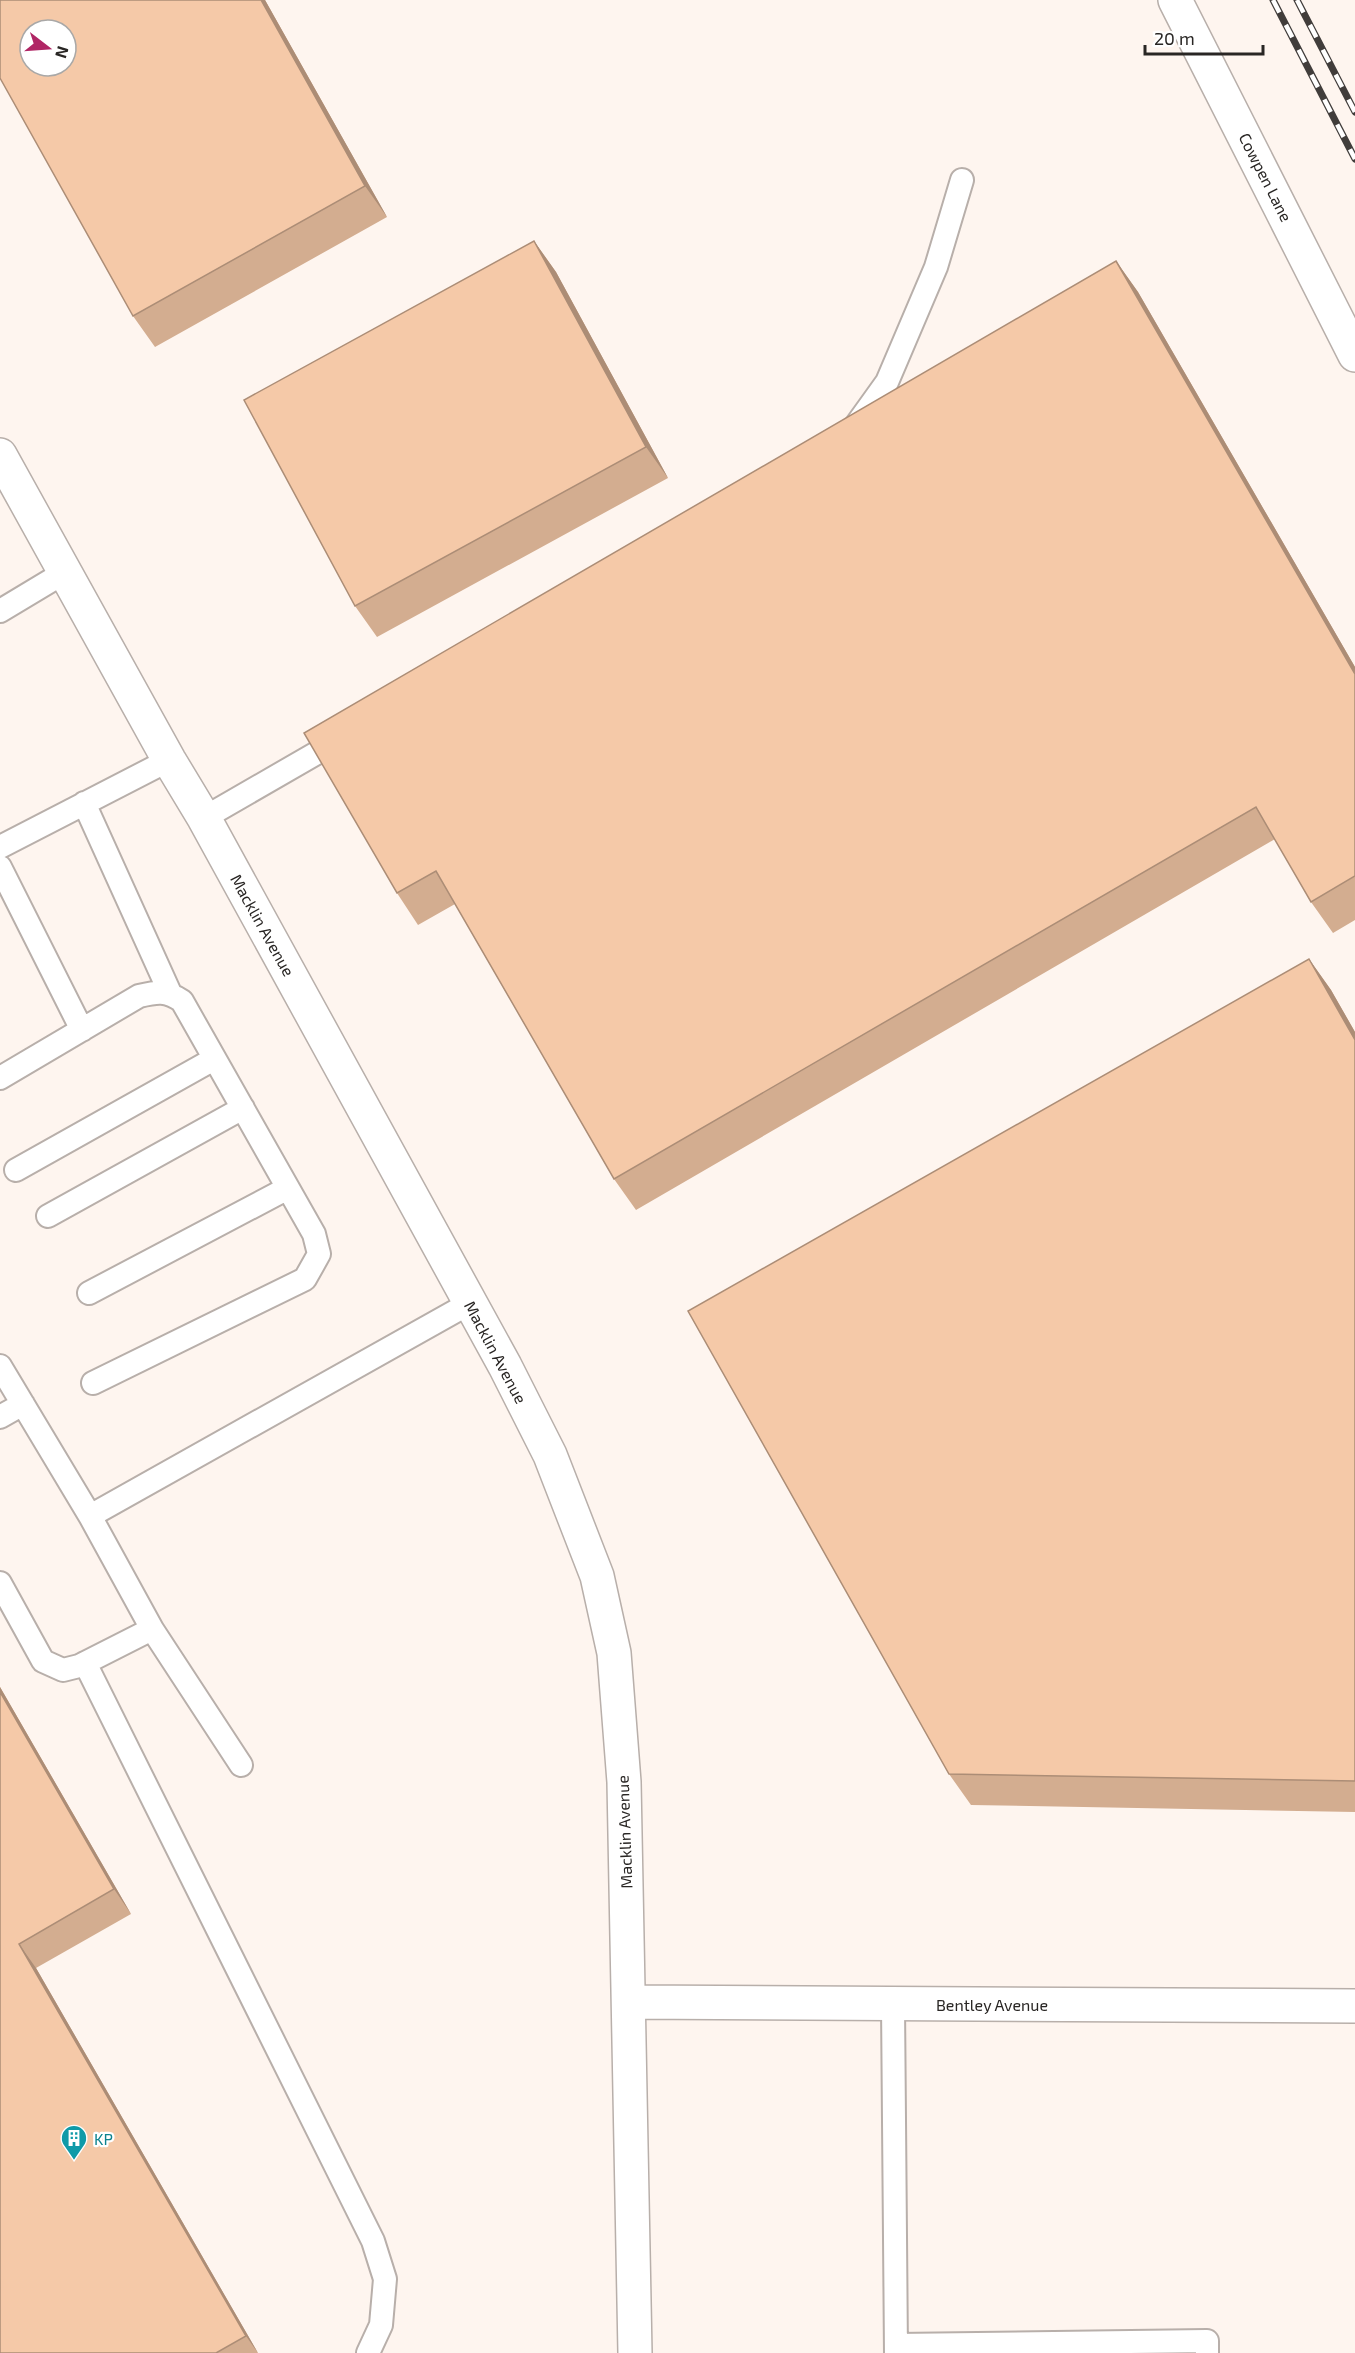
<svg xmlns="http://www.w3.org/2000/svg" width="1355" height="2353" viewBox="0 0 1355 2353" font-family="'Exo 2',sans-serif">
  <rect width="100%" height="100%" fill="#fef5ef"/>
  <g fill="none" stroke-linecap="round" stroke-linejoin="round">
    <g stroke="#b8afaa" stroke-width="26">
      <path id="lane" d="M 854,428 L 887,382 L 936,267 L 962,180
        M 0,611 L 65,572
        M 84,803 L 170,993
        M 204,818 L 341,739
        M 0,847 L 169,760
        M 0,867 L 82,1030
        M 0,1078 L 139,996 C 157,992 166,990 182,1001 L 314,1234 L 319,1254 L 305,1279 L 93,1383
        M 16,1170 L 214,1059
        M 48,1216 L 243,1108
        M 89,1293 L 288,1188
        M 0,1366 L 90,1516 L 470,1303
        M 0,1417 L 23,1404
        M 0,1583 L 43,1661 L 63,1670 L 79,1666 L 152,1629 L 90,1516
        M 152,1629 L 241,1765
        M 85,1663 L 373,2241 L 385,2279 L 381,2325 L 368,2353
        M 893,2004 L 896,2353
        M 896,2345 L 1207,2341 L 1207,2353"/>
    </g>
    <g stroke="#b8afaa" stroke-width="36">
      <path id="street" d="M 0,455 L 169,760 L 204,818 L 505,1366 L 550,1455 L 597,1576 L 614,1653 L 624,1782 L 635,2353
        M 629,2002 L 1355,2006"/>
    </g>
    <g stroke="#b8afaa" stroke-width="36">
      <path id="secondary" d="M 1175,0 L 1355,355"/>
    </g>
    <use href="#lane" stroke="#fff" stroke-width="22"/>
    <use href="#street" stroke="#fff" stroke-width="33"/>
    <use href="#secondary" stroke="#fff" stroke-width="33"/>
    <g stroke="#413d3b" stroke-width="7">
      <path id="rail" d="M 1273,0 L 1355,159
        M 1297,0 L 1355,112"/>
    </g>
    <use href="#rail" stroke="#fff" stroke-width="4.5" stroke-dasharray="14" stroke-linecap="butt"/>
  </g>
  <path fill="#d3ad90" d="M 265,0 L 387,217 L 155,347 L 133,316 Z
    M 534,241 L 556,272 L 668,478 L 377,637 L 355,606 Z
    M 1116,261 L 1138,292 L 1355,667 L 1355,920 L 1333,933 L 1311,902 L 1275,839 L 636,1210 L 614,1179 L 455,904 L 418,925 L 397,893 Z
    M 1309,959 L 1331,990 L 1355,1032 L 1355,1812 L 971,1805 L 949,1774 Z
    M 0,1687 L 131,1914 L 36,1968 L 258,2353 L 0,2353 Z"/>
  <path fill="#ac8d76" d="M 261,0 L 265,0 L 387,217 L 365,186 Z
    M 534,241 L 556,272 L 668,478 L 646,447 Z
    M 1116,261 L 1138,292 L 1355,667 L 1355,674 Z
    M 1309,959 L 1331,990 L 1355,1032 L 1355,1040 Z
    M 0,1687 L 131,1914 L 114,1889 L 0,1692 Z
    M 19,1944 L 36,1968 L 258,2353 L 246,2336 Z"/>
  <path fill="#f5c9a8" stroke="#ac8d76" stroke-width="1.5" fill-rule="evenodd" d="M 0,0 L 261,0 L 365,186 L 133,316 L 0,78 ZM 30,30 L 66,30 L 66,66 L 30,66 Z
    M 534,241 L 646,447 L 355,606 L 244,400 Z
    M 1116,261 L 1355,674 L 1355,876 L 1311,902 L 1256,807 L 614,1179 L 436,871 L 397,893 L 304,733 Z
    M 1309,959 L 1355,1040 L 1355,1781 L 949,1774 L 688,1311 Z
    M 0,1692 L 114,1889 L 19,1944 L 246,2336 L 216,2353 L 0,2353 Z"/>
  <defs>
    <g id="building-pin" transform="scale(1.35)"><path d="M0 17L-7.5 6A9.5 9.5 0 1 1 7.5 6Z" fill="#0f9aa8" stroke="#fff"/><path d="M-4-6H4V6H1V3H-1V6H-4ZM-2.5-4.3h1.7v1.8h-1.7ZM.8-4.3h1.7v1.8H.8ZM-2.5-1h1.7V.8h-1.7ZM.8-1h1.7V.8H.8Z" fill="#fff"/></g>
  </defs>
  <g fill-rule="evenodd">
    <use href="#building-pin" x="74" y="2138"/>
  </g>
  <g text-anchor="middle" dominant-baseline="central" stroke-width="4.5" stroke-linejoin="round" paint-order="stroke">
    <g font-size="16" fill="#292624" stroke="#fff">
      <text transform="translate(1266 177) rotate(63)">Cowpen Lane</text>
      <text transform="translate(263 925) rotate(61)">Macklin Avenue</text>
      <text transform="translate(496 1352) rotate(62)">Macklin Avenue</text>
      <text transform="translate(624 1832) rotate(-92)">Macklin Avenue</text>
      <text x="992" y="2004">Bentley Avenue</text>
    </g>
    <g font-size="16" fill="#0d838f" stroke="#fff" text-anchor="start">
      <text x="94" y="2138">KP</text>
    </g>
  </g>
  <g transform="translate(48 48) rotate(107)"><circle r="28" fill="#ffffff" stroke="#a9a8a7" stroke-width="1.5"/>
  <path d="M0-4.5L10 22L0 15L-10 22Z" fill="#b02665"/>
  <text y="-9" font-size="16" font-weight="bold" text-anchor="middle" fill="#292624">N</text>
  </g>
  <path d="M1145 45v9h118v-9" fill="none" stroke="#292624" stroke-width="3"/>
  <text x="1154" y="45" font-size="18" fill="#292624" stroke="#ffffff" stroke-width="4.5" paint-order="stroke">20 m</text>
</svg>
